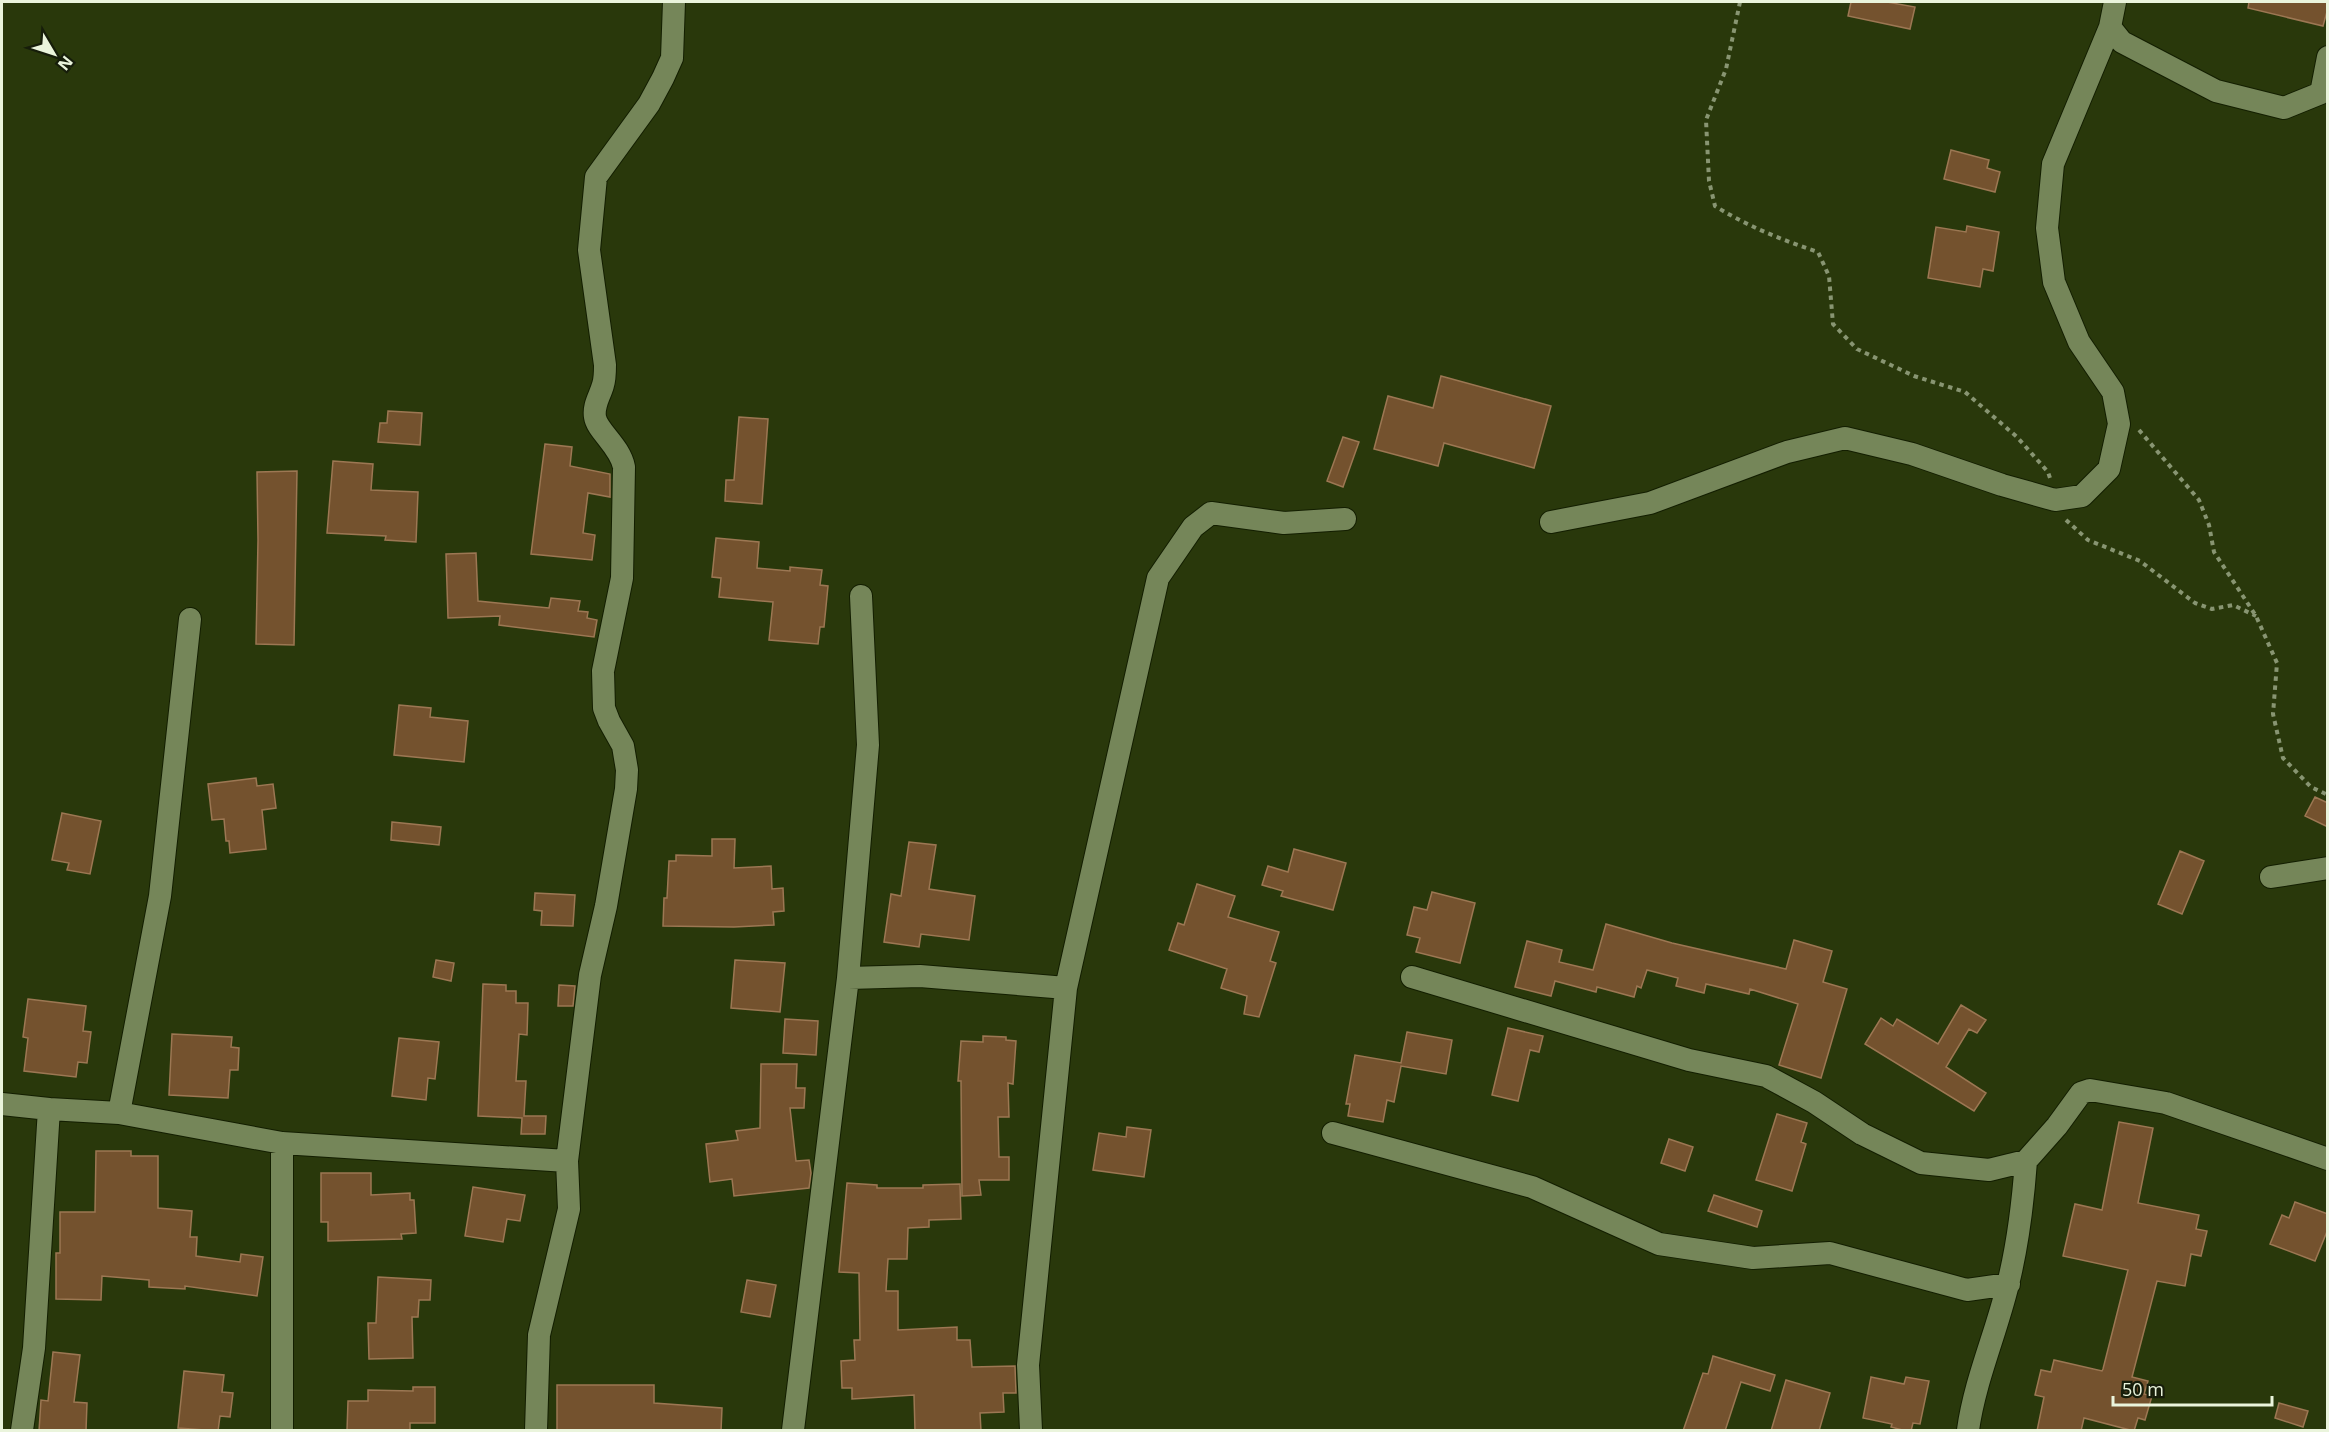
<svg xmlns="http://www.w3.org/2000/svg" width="2329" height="1432" viewBox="0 0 2329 1432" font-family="'Open Sans',sans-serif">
  <rect width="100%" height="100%" fill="#29380b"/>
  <path fill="#74522e" stroke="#9c7753" stroke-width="1.5" d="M 1851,2 L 1887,2 L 1915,7 L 1910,29 L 1848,16 Z
    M 2249,2 L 2328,2 L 2328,8 L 2323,26 L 2248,8 Z
    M 1951,150 L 1989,160 L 1987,168 L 2000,172 L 1995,192 L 1944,179 Z
    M 1967,226 L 1999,232 L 1993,271 L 1983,269 L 1980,287 L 1928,278 L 1936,227 L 1966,232 Z
    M 1441,376 L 1551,406 L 1534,468 L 1444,443 L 1438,466 L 1374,449 L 1388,396 L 1433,408 Z
    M 388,411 L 422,413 L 420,445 L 378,442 L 380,423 L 387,423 Z
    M 739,417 L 768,419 L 762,504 L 725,501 L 726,480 L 734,480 Z
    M 1343,437 L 1359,442 L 1343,487 L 1327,481 Z
    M 545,444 L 572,447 L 570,466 L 610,474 L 610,497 L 588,493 L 583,533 L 595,535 L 592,560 L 531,554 Z
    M 333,461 L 373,464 L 371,490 L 418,492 L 416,542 L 385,540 L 386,536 L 327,533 Z
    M 297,471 L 294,645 L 256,644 L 258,540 L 257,472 Z
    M 716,538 L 759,542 L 757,568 L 790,571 L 790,567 L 822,570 L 820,585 L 828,586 L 824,627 L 820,627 L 818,644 L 769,640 L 773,602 L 719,597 L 721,578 L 712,577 Z
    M 476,553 L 478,601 L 549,608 L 551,598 L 580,601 L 578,611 L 588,612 L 587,618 L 597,620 L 594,637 L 499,625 L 500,616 L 448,618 L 446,554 Z
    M 399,705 L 431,708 L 430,717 L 468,721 L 464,762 L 394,755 Z
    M 256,778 L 257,786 L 273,784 L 276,808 L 262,810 L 266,849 L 230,853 L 229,841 L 226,841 L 224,819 L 212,820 L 208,784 Z
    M 2315,797 L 2328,803 L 2328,827 L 2305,816 Z
    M 62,813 L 101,821 L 90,874 L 67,870 L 69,863 L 52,860 Z
    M 392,822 L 441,827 L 439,845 L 391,840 Z
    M 712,839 L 735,839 L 734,868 L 771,866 L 772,889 L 783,888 L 784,911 L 773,912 L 774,925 L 734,927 L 663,926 L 664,898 L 667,898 L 669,861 L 676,861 L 676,855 L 712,856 Z
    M 909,842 L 936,845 L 929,889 L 975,896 L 969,940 L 921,934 L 919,947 L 884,942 L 891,894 L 901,896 Z
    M 1294,849 L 1346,863 L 1333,910 L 1281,896 L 1283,891 L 1262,885 L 1268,866 L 1288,872 Z
    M 2180,851 L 2204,861 L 2182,914 L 2158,904 Z
    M 1197,884 L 1235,896 L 1228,917 L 1279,932 L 1270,961 L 1276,963 L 1259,1017 L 1244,1014 L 1247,996 L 1221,988 L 1227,969 L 1169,950 L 1178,923 L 1184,925 Z
    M 1432,892 L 1475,903 L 1460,963 L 1416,952 L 1420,938 L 1407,935 L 1414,907 L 1427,910 Z
    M 535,893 L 575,895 L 573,926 L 541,925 L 542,911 L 534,910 Z
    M 1606,924 L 1672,943 L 1786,969 L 1794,940 L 1832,951 L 1823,982 L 1847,989 L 1821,1078 L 1779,1065 L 1798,1004 L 1750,989 L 1749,994 L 1706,984 L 1704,993 L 1676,986 L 1678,978 L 1647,970 L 1641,988 L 1637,986 L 1634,997 L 1597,987 L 1596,992 L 1555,981 L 1551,996 L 1515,987 L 1527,941 L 1562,950 L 1559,962 L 1593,970 Z
    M 436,960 L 454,963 L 451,981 L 433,977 Z
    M 735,960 L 785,963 L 780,1012 L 731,1008 Z
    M 483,984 L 506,985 L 506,991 L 516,991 L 516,1003 L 528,1003 L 527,1035 L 519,1034 L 516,1081 L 526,1081 L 524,1116 L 546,1116 L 545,1134 L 521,1134 L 522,1118 L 478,1116 Z
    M 559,985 L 575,986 L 573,1006 L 558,1006 Z
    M 28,999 L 86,1006 L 83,1031 L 91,1032 L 87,1063 L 78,1062 L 76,1077 L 24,1071 L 28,1038 L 23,1037 Z
    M 1961,1005 L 1986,1020 L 1977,1033 L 1969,1029 L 1946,1067 L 1986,1093 L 1974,1111 L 1865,1044 L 1881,1018 L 1893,1026 L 1897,1019 L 1938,1044 Z
    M 785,1019 L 818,1021 L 816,1055 L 783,1053 Z
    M 1508,1028 L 1543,1036 L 1539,1052 L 1530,1050 L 1518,1101 L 1492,1095 Z
    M 1407,1032 L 1452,1040 L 1446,1074 L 1401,1066 L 1394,1102 L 1387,1100 L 1383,1122 L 1348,1116 L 1350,1104 L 1346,1104 L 1355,1055 L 1401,1063 Z
    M 172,1034 L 232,1037 L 231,1047 L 239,1048 L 238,1070 L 230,1070 L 228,1098 L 169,1095 Z
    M 983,1036 L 1006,1037 L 1006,1040 L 1016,1041 L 1013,1084 L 1008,1083 L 1009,1117 L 998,1117 L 999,1157 L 1009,1157 L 1009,1180 L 979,1180 L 981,1195 L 962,1196 L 961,1081 L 958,1081 L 961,1041 L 983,1042 Z
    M 399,1038 L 439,1042 L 435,1079 L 428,1078 L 426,1100 L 392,1096 Z
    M 761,1064 L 797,1064 L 796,1088 L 805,1088 L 804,1108 L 790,1108 L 796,1161 L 809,1160 L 811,1173 L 809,1188 L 734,1196 L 732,1179 L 710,1182 L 706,1144 L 738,1140 L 736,1131 L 760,1128 Z
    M 1777,1114 L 1807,1123 L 1801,1142 L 1806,1144 L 1792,1191 L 1756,1180 Z
    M 2119,1122 L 2153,1128 L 2138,1203 L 2199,1215 L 2196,1229 L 2207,1231 L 2201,1256 L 2191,1254 L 2185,1286 L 2157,1281 L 2132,1377 L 2148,1381 L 2144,1394 L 2152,1396 L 2145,1420 L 2138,1418 L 2134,1431 L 2084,1418 L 2081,1431 L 2037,1431 L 2044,1397 L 2035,1395 L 2041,1370 L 2051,1372 L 2054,1360 L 2102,1371 L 2103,1369 L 2128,1270 L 2063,1256 L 2075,1204 L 2102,1210 Z
    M 1127,1127 L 1151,1130 L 1144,1177 L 1093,1170 L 1099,1133 L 1126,1137 Z
    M 1669,1139 L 1693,1147 L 1685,1171 L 1661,1163 Z
    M 96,1151 L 131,1151 L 131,1156 L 158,1156 L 158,1208 L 192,1211 L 190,1237 L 197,1237 L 196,1256 L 240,1262 L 241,1254 L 263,1257 L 257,1296 L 185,1286 L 185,1289 L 149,1287 L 149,1280 L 102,1276 L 101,1300 L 56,1299 L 56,1253 L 60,1253 L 60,1212 L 95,1212 Z
    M 321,1173 L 371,1173 L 371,1195 L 410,1193 L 410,1200 L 414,1200 L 416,1233 L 401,1234 L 402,1239 L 328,1241 L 328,1222 L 321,1222 Z
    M 847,1183 L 877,1185 L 877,1188 L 923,1188 L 923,1185 L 960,1184 L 961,1219 L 929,1220 L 929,1227 L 908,1228 L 907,1259 L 888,1259 L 886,1291 L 898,1291 L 898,1330 L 957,1327 L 957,1340 L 970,1340 L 972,1367 L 1015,1366 L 1016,1393 L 1003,1393 L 1004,1412 L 980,1413 L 981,1431 L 915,1431 L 914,1395 L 852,1399 L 852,1388 L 842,1388 L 841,1361 L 855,1360 L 854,1340 L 860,1340 L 859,1273 L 839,1272 Z
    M 473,1187 L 525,1195 L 520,1221 L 507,1219 L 503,1242 L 465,1236 Z
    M 1714,1195 L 1762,1211 L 1757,1227 L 1708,1211 Z
    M 2295,1202 L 2328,1214 L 2328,1229 L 2315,1261 L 2270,1244 L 2282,1215 L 2289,1218 Z
    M 378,1277 L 431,1280 L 430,1300 L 419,1300 L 418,1317 L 412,1317 L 413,1358 L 369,1359 L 368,1323 L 376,1323 Z
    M 747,1280 L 776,1285 L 770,1317 L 741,1312 Z
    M 53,1352 L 80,1355 L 74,1402 L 87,1403 L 86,1431 L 39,1431 L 41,1400 L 48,1401 Z
    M 1713,1356 L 1775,1375 L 1770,1391 L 1741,1382 L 1725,1431 L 1683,1431 L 1703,1373 L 1708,1374 Z
    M 184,1371 L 224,1375 L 222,1392 L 233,1393 L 230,1417 L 220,1416 L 218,1431 L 178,1428 Z
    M 1871,1377 L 1904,1384 L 1906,1377 L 1929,1381 L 1920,1424 L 1913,1423 L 1911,1431 L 1906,1431 L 1891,1427 L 1892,1424 L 1863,1418 Z
    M 1786,1380 L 1830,1393 L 1819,1431 L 1771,1431 Z
    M 557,1385 L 654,1385 L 654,1403 L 722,1408 L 721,1431 L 557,1431 Z
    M 413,1387 L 435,1387 L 435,1423 L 410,1423 L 410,1431 L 347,1431 L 348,1401 L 368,1401 L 368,1390 L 413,1391 Z
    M 2279,1403 L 2308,1411 L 2303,1427 L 2275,1418 Z"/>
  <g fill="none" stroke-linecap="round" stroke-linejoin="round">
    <g stroke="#131e00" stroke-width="24">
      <path id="minor" d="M 2110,27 L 2122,42 L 2216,91 L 2284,108 L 2321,93
        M 2328,57 L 2321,93 L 2328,90
        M 1551,522 L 1650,503 L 1787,452 L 1845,438 L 1912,454 L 2002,485 L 2055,500 L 2082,496 L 2109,469 L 2119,424 L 2113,392 L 2079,342 L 2054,282 L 2047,228 L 2053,164 L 2110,27 L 2115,2
        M 2271,877 L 2328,868
        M 1412,977 L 1689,1060 L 1766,1076 L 1814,1102 L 1862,1134 L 1921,1163 L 1989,1170 L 2026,1161 L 2057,1126 L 2081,1093 L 2090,1090 L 2166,1103 L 2328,1159
        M 848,978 L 868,745 L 861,596
        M 2,1104 L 49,1109
        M 119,1113 L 160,896 L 190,619
        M 1333,1133 L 1532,1187 L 1659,1244 L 1753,1258 L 1830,1253 L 1967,1290 L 2009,1284
        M 282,1143 L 282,1430
        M 567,1161 L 590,975 L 606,906 L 626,789 L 627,770 L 623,746 L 609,721 L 604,708 L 603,671 L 622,578 L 624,467 C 620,446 597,431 595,417 C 593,405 600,396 603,385 C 605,379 605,372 605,365 L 589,250 L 596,177 L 649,104 L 663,78 L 672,58 L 674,2
        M 22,1430 L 34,1348 L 49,1109 L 119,1113 L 282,1143 L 567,1161 L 569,1209 L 539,1335 L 536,1430
        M 793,1430 L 848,978 L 920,976 L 1066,988 L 1158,578 L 1193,527 L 1211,513 L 1284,523 L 1345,519
        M 1031,1430 L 1028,1365 L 1066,988
        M 1968,1430 C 1975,1380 1996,1334 2008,1284 C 2018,1244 2023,1202 2026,1161"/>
    </g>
    <path stroke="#889572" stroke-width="4" stroke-dasharray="4.5 4.5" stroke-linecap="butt" d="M 1740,2 L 1726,69 L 1706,120 L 1709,181 L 1715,206 C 1747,226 1782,240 1818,252 L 1829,276 L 1833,324 L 1857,349 L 1914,376 L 1965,392 L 2017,437 L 2048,472 L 2050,478
      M 2139,430 L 2199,500 L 2209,525 L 2214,552 L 2256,616 L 2277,663 L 2273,714 L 2283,758 L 2311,787 L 2328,795
      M 2066,520 L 2088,540 L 2140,561 L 2195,603 L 2212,609 L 2233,605 L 2256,616"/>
    <use href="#minor" stroke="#758659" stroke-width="22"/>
  </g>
  <rect width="2329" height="1432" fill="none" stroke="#eaf4dc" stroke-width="6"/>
  <g transform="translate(54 54) rotate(129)" stroke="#161d0a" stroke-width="4.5" paint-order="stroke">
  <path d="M0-4.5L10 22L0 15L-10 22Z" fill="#eaf4dc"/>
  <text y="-9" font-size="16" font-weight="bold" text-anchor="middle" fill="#eaf4dc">N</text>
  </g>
  <path d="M2113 1396v9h159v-9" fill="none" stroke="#eaf4dc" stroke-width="3"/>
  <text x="2122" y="1396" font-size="18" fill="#eaf4dc" stroke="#161d0a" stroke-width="4.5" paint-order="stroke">50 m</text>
</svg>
